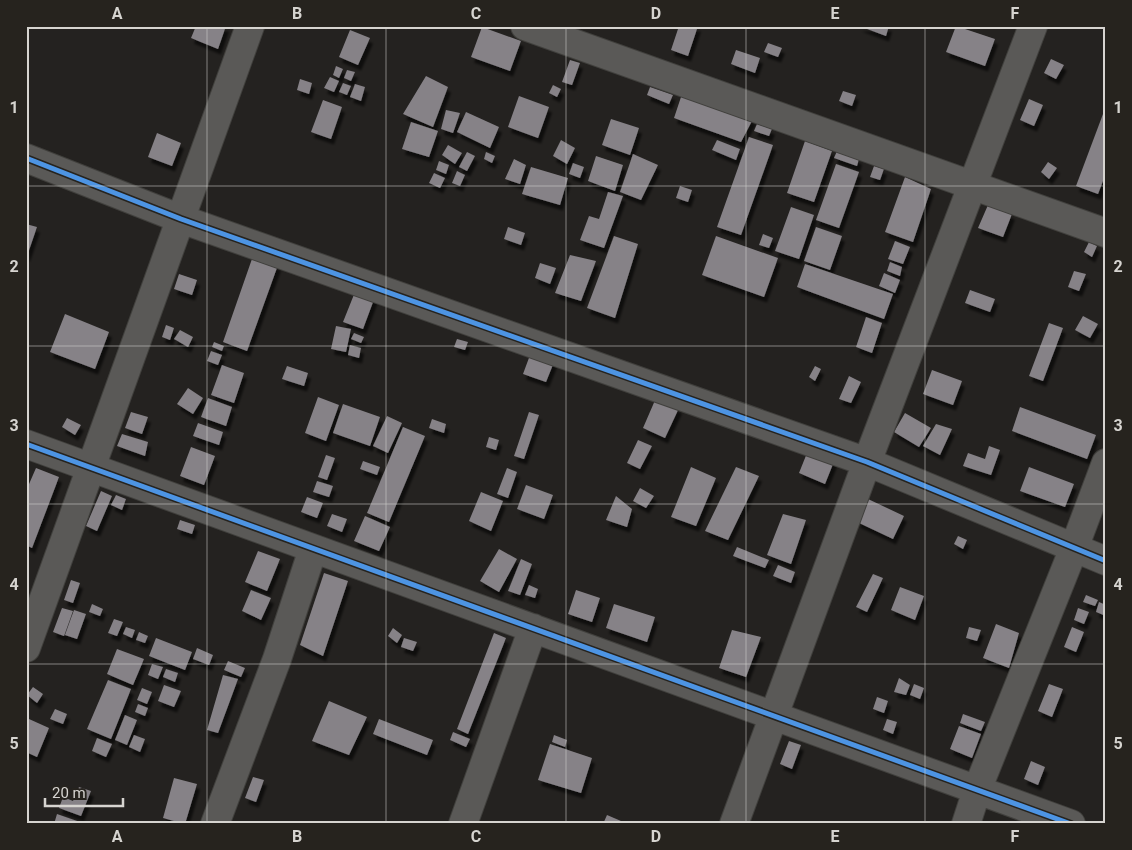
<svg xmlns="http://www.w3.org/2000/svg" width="1132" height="850" viewBox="0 0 1132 850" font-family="Roboto,sans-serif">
  <defs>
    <filter id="shadow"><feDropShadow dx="3" dy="5.5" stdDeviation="1" flood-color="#0009"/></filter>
  </defs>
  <rect width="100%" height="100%" fill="#242220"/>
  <path fill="#868287" filter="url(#shadow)" d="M 196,26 L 226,26 L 218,49 L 191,38 Z
    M 679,26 L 698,26 L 688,56 L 671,50 Z
    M 859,26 L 889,26 L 886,36 Z
    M 956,26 L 995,39 L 985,66 L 946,52 Z
    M 482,27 L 521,41 L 510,71 L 471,57 Z
    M 350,30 L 370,38 L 358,65 L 339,57 Z
    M 768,43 L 782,48 L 778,57 L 764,52 Z
    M 736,50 L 760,58 L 755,73 L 731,64 Z
    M 1051,59 L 1064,65 L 1056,79 L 1044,73 Z
    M 570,60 L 580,63 L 572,85 L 562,82 Z
    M 336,66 L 343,69 L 339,78 L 333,75 Z
    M 347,70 L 355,72 L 351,81 L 344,78 Z
    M 426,76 L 448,87 L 433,127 L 403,114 Z
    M 330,77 L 339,81 L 334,92 L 324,88 Z
    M 300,79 L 312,83 L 309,94 L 297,90 Z
    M 343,83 L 351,86 L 347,95 L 339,92 Z
    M 355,84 L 365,87 L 361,101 L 350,97 Z
    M 553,85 L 561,89 L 557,97 L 549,93 Z
    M 650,87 L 673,95 L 669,104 L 647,95 Z
    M 843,91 L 856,95 L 852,106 L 839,101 Z
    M 682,94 L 753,119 L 741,142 L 674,118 Z
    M 519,96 L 549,107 L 538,138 L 508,127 Z
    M 1029,99 L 1043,105 L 1034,126 L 1020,120 Z
    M 323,100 L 342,107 L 331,139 L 311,132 Z
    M 1106,106 L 1106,173 L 1098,194 L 1076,186 Z
    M 446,110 L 460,113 L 453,133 L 441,129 Z
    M 466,112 L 499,127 L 490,148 L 457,132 Z
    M 611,119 L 639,128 L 630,155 L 602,145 Z
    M 411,122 L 438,131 L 429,157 L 402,149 Z
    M 757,124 L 772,129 L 769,136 L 754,131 Z
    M 157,133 L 181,143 L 172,166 L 148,157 Z
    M 749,137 L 773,145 L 741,235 L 717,227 Z
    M 561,140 L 575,148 L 567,164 L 553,156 Z
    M 717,140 L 740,149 L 736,160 L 712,150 Z
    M 805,141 L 832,151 L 814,202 L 787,193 Z
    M 448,145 L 462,153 L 455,164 L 442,155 Z
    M 837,151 L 859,159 L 857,166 L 834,158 Z
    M 467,152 L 475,156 L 467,171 L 459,167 Z
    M 486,152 L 495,156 L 492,163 L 484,159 Z
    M 633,154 L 658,165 L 641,200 L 620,192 Z
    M 596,156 L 623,165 L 615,191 L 588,181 Z
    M 514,159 L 526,165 L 520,184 L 505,179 Z
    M 439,161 L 449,165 L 446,174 L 436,170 Z
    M 1048,162 L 1057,168 L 1049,179 L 1041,172 Z
    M 573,163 L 584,167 L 580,178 L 569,174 Z
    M 836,164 L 859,172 L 839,228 L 816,220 Z
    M 874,166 L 884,169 L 880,180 L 870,177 Z
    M 531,167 L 568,178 L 560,205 L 522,194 Z
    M 457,171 L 465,175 L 460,186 L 452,183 Z
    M 434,173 L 445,178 L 440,188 L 429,183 Z
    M 905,177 L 931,189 L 913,242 L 885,232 Z
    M 680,186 L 692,190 L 688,202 L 676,198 Z
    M 608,192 L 623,196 L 604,248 L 580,240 L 589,216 L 599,219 Z
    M 988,205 L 1012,214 L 1003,237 L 978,228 Z
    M 791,207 L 814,215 L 799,259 L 775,251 Z
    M 26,224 L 37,227 L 27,256 L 26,256 Z
    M 508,227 L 525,233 L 521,245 L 504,239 Z
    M 816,227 L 842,236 L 830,270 L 804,261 Z
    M 763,234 L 773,238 L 769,248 L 759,245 Z
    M 614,236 L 638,244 L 615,318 L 587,308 Z
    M 716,236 L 778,258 L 764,297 L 702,275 Z
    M 895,241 L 910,247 L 903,264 L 888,259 Z
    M 1089,242 L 1097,246 L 1092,257 L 1084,252 Z
    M 570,255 L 596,261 L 581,301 L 555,293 Z
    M 253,256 L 278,265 L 247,351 L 223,342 Z
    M 890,262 L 902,267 L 900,276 L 887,271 Z
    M 540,263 L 556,268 L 550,284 L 535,278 Z
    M 805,264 L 893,294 L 884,319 L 797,287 Z
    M 1074,271 L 1086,274 L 1079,291 L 1068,287 Z
    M 884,273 L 900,280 L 895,293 L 879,286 Z
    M 179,274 L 197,280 L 192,295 L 174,289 Z
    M 357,287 L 376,294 L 363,329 L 343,322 Z
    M 970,290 L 995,299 L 990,312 L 965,303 Z
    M 65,314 L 109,332 L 95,369 L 50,352 Z
    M 1083,316 L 1098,324 L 1090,338 L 1075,330 Z
    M 866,317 L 882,323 L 872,353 L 856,347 Z
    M 1049,323 L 1063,328 L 1043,381 L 1029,376 Z
    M 166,325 L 174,328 L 170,340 L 162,337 Z
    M 336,326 L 351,329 L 346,352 L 331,349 Z
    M 180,330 L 193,337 L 188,347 L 174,339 Z
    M 354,333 L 364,337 L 361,343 L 351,339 Z
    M 457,339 L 468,342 L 465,350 L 454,347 Z
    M 214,342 L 224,346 L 222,351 L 212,347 Z
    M 350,345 L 361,348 L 359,358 L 348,355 Z
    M 533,347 L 556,357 L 546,382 L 523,374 Z
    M 211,351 L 222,355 L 218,365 L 207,361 Z
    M 222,365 L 244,373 L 234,403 L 211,395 Z
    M 287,366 L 308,373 L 304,386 L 282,379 Z
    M 815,366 L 821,369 L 815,381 L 809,377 Z
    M 932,370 L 962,381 L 953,405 L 923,394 Z
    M 849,376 L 861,382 L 851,403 L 839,399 Z
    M 188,388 L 203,398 L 193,414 L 177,404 Z
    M 318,397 L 339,405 L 326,441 L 305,433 Z
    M 208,398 L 232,407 L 226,426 L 201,417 Z
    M 656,398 L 679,408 L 665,438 L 643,428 Z
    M 343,404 L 380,417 L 370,446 L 333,433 Z
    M 1020,407 L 1096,435 L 1087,459 L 1012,431 Z
    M 131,412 L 148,417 L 142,434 L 125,428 Z
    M 529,412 L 539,415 L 524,459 L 514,456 Z
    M 905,413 L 931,428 L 919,447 L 894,432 Z
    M 387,416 L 402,423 L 388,453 L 373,446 Z
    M 67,418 L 81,425 L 75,435 L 62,427 Z
    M 432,419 L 446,424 L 444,433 L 429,428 Z
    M 198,423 L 223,432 L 219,445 L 193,436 Z
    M 936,424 L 952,429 L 940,455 L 923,446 Z
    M 403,427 L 425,436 L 389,522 L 367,513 Z
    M 122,434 L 148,442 L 145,456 L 117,446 Z
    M 489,437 L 499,440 L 496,450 L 486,447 Z
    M 638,440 L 652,446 L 640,469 L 627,463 Z
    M 989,446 L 1000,450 L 991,475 L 963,466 L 968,453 L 985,459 Z
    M 191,447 L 215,456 L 204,485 L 180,476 Z
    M 809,448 L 835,459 L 825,484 L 799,473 Z
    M 326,455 L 335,458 L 327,480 L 318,477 Z
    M 363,461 L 380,467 L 377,475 L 360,469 Z
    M 691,467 L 716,478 L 696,526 L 671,517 Z
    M 736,467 L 759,476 L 728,540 L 705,531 Z
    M 1029,467 L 1074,484 L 1065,507 L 1020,491 Z
    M 36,468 L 59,477 L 32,548 L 26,545 L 26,491 Z
    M 507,468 L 517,472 L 508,498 L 497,494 Z
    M 317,481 L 333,486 L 329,497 L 313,492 Z
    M 526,485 L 553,495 L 544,519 L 517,509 Z
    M 640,488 L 654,496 L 646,508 L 633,501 Z
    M 101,491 L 112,496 L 97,531 L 86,526 Z
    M 481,492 L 503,501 L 491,531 L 469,521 Z
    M 116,495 L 126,499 L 122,510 L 111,505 Z
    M 616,496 L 632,509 L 627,527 L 606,520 Z
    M 307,497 L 323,503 L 317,518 L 301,512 Z
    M 868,499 L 904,516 L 893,539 L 857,522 Z
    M 332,514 L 347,519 L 342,532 L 327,526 Z
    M 783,514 L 806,520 L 791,564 L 767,555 Z
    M 365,516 L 390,527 L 379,551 L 354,541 Z
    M 180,520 L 195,525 L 192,534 L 177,529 Z
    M 958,536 L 967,540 L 963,549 L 954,544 Z
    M 737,547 L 769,560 L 765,568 L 733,556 Z
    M 499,549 L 517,559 L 499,592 L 480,581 Z
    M 258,551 L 280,559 L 267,591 L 245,582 Z
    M 521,559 L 532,564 L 520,595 L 508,591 Z
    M 778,565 L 795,572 L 791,583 L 773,576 Z
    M 324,573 L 348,581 L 323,656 L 300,645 Z
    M 873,574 L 883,578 L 867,612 L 856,607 Z
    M 71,580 L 80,583 L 73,603 L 64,600 Z
    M 529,585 L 538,589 L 535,598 L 525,595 Z
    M 900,587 L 924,596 L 915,620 L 891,610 Z
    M 251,590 L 271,598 L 261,620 L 242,611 Z
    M 576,590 L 600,598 L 592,622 L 568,614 Z
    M 1086,595 L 1098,600 L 1095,606 L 1083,602 Z
    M 1099,602 L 1106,605 L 1106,616 L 1096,612 Z
    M 92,604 L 103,609 L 100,616 L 89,612 Z
    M 614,604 L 655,617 L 647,642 L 606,628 Z
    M 62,608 L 73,611 L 64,636 L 53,632 Z
    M 1078,608 L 1089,612 L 1084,624 L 1074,620 Z
    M 74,610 L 86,614 L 77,639 L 65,635 Z
    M 114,619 L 123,622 L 117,636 L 108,633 Z
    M 996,624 L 1019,633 L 1009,668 L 983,658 Z
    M 126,627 L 135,630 L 132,638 L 123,634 Z
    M 969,627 L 981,630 L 977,641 L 966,638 Z
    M 1072,627 L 1084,632 L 1076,652 L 1064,647 Z
    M 393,628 L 402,635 L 397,643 L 388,636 Z
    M 732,630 L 761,637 L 746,677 L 719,668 Z
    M 139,632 L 148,636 L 145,643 L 136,640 Z
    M 494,633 L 506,638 L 468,734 L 457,729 Z
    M 156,638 L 192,652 L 185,670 L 149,656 Z
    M 404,638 L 417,642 L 413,651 L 401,647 Z
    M 197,648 L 213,655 L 209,665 L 193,659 Z
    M 117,649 L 144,659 L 133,685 L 107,674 Z
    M 228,661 L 245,668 L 241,677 L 224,670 Z
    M 152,664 L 163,667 L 158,679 L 148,675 Z
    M 166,669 L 178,673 L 175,682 L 163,677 Z
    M 223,675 L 238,679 L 218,733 L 207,730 Z
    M 899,678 L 910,685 L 906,695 L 894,692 Z
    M 108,680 L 131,689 L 111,739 L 87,729 Z
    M 914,684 L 924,688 L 920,699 L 910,695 Z
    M 1049,684 L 1063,689 L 1052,717 L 1038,711 Z
    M 164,685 L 181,691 L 174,707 L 158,701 Z
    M 33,687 L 43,694 L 37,703 L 27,695 Z
    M 142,688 L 152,692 L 147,704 L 137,700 Z
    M 877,697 L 888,701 L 884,713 L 873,709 Z
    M 329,701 L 367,717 L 349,755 L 312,741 Z
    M 138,704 L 148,708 L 145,716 L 135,712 Z
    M 55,709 L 67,714 L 63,724 L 50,719 Z
    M 963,714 L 985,722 L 981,731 L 960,723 Z
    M 125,715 L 137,720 L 127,745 L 115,740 Z
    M 29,719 L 49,728 L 37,757 L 26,752 L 26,726 Z
    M 379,719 L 433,740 L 427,755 L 373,734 Z
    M 887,719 L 897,722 L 893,734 L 883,730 Z
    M 959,726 L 981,734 L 972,758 L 950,749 Z
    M 453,732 L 470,739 L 466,747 L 450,740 Z
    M 134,735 L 145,739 L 140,752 L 129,747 Z
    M 554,735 L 567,740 L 565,747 L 552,742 Z
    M 97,738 L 112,744 L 106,757 L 92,751 Z
    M 789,741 L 801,745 L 792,769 L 780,764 Z
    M 550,744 L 592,758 L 581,793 L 538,780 Z
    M 1031,761 L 1045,767 L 1038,785 L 1024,779 Z
    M 253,777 L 264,780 L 256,802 L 245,798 Z
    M 174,778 L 197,784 L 185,824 L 163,818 Z
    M 79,787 L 91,791 L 81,816 L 59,808 L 63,797 L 73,801 Z
    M 57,814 L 80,822 L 80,824 L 54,824 Z
    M 607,815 L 628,824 L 603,824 Z"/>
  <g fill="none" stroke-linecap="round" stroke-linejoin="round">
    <g stroke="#41403d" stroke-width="30">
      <path id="minor" d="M 525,26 L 1106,233
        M 26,158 L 181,219 L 867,462 L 1106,561
        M 26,444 L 1071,824
        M 26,648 L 250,26
        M 215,824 L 277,659 L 313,549
        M 463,824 L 533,628
        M 734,824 L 867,462 L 1033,26
        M 966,824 L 977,790 L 1074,548 L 1106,463"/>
    </g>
    <use href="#minor" stroke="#5a5957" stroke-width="28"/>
    <g stroke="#26231e" stroke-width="8">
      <path id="cycleway" d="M 26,158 L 181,219 L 867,462 L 1106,561
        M 26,444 L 1071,824"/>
    </g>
    <use href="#cycleway" stroke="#4d94e3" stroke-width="5"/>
  </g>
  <path fill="none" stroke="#d6d4d0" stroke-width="1" stroke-opacity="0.55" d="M 207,26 L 207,824M 386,26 L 386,824M 566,26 L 566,824M 746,26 L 746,824M 925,26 L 925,824M 26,186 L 1106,186M 26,346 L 1106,346M 26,504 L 1106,504M 26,664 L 1106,664"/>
  <rect width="1132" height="850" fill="none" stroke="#26231e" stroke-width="55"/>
  <path d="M45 798v8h78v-8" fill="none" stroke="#d6d4d0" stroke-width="2.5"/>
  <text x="52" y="798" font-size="15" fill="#d6d4d0" stroke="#26231e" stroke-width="4" paint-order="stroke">20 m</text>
  <rect x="28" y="28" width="1076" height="794" fill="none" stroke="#d6d4d0" stroke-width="2"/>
  <g font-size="16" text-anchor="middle" font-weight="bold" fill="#d6d4d0">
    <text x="117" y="19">A</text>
    <text x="297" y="19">B</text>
    <text x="476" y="19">C</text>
    <text x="656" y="19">D</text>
    <text x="835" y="19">E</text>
    <text x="1015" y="19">F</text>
    <text x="14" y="113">1</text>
    <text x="1118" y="113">1</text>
    <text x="14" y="272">2</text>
    <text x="1118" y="272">2</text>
    <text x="14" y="431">3</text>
    <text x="1118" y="431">3</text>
    <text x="14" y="590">4</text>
    <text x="1118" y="590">4</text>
    <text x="14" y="749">5</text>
    <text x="1118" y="749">5</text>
    <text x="117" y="842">A</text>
    <text x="297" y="842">B</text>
    <text x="476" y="842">C</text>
    <text x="656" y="842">D</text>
    <text x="835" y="842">E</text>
    <text x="1015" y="842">F</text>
  </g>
</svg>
